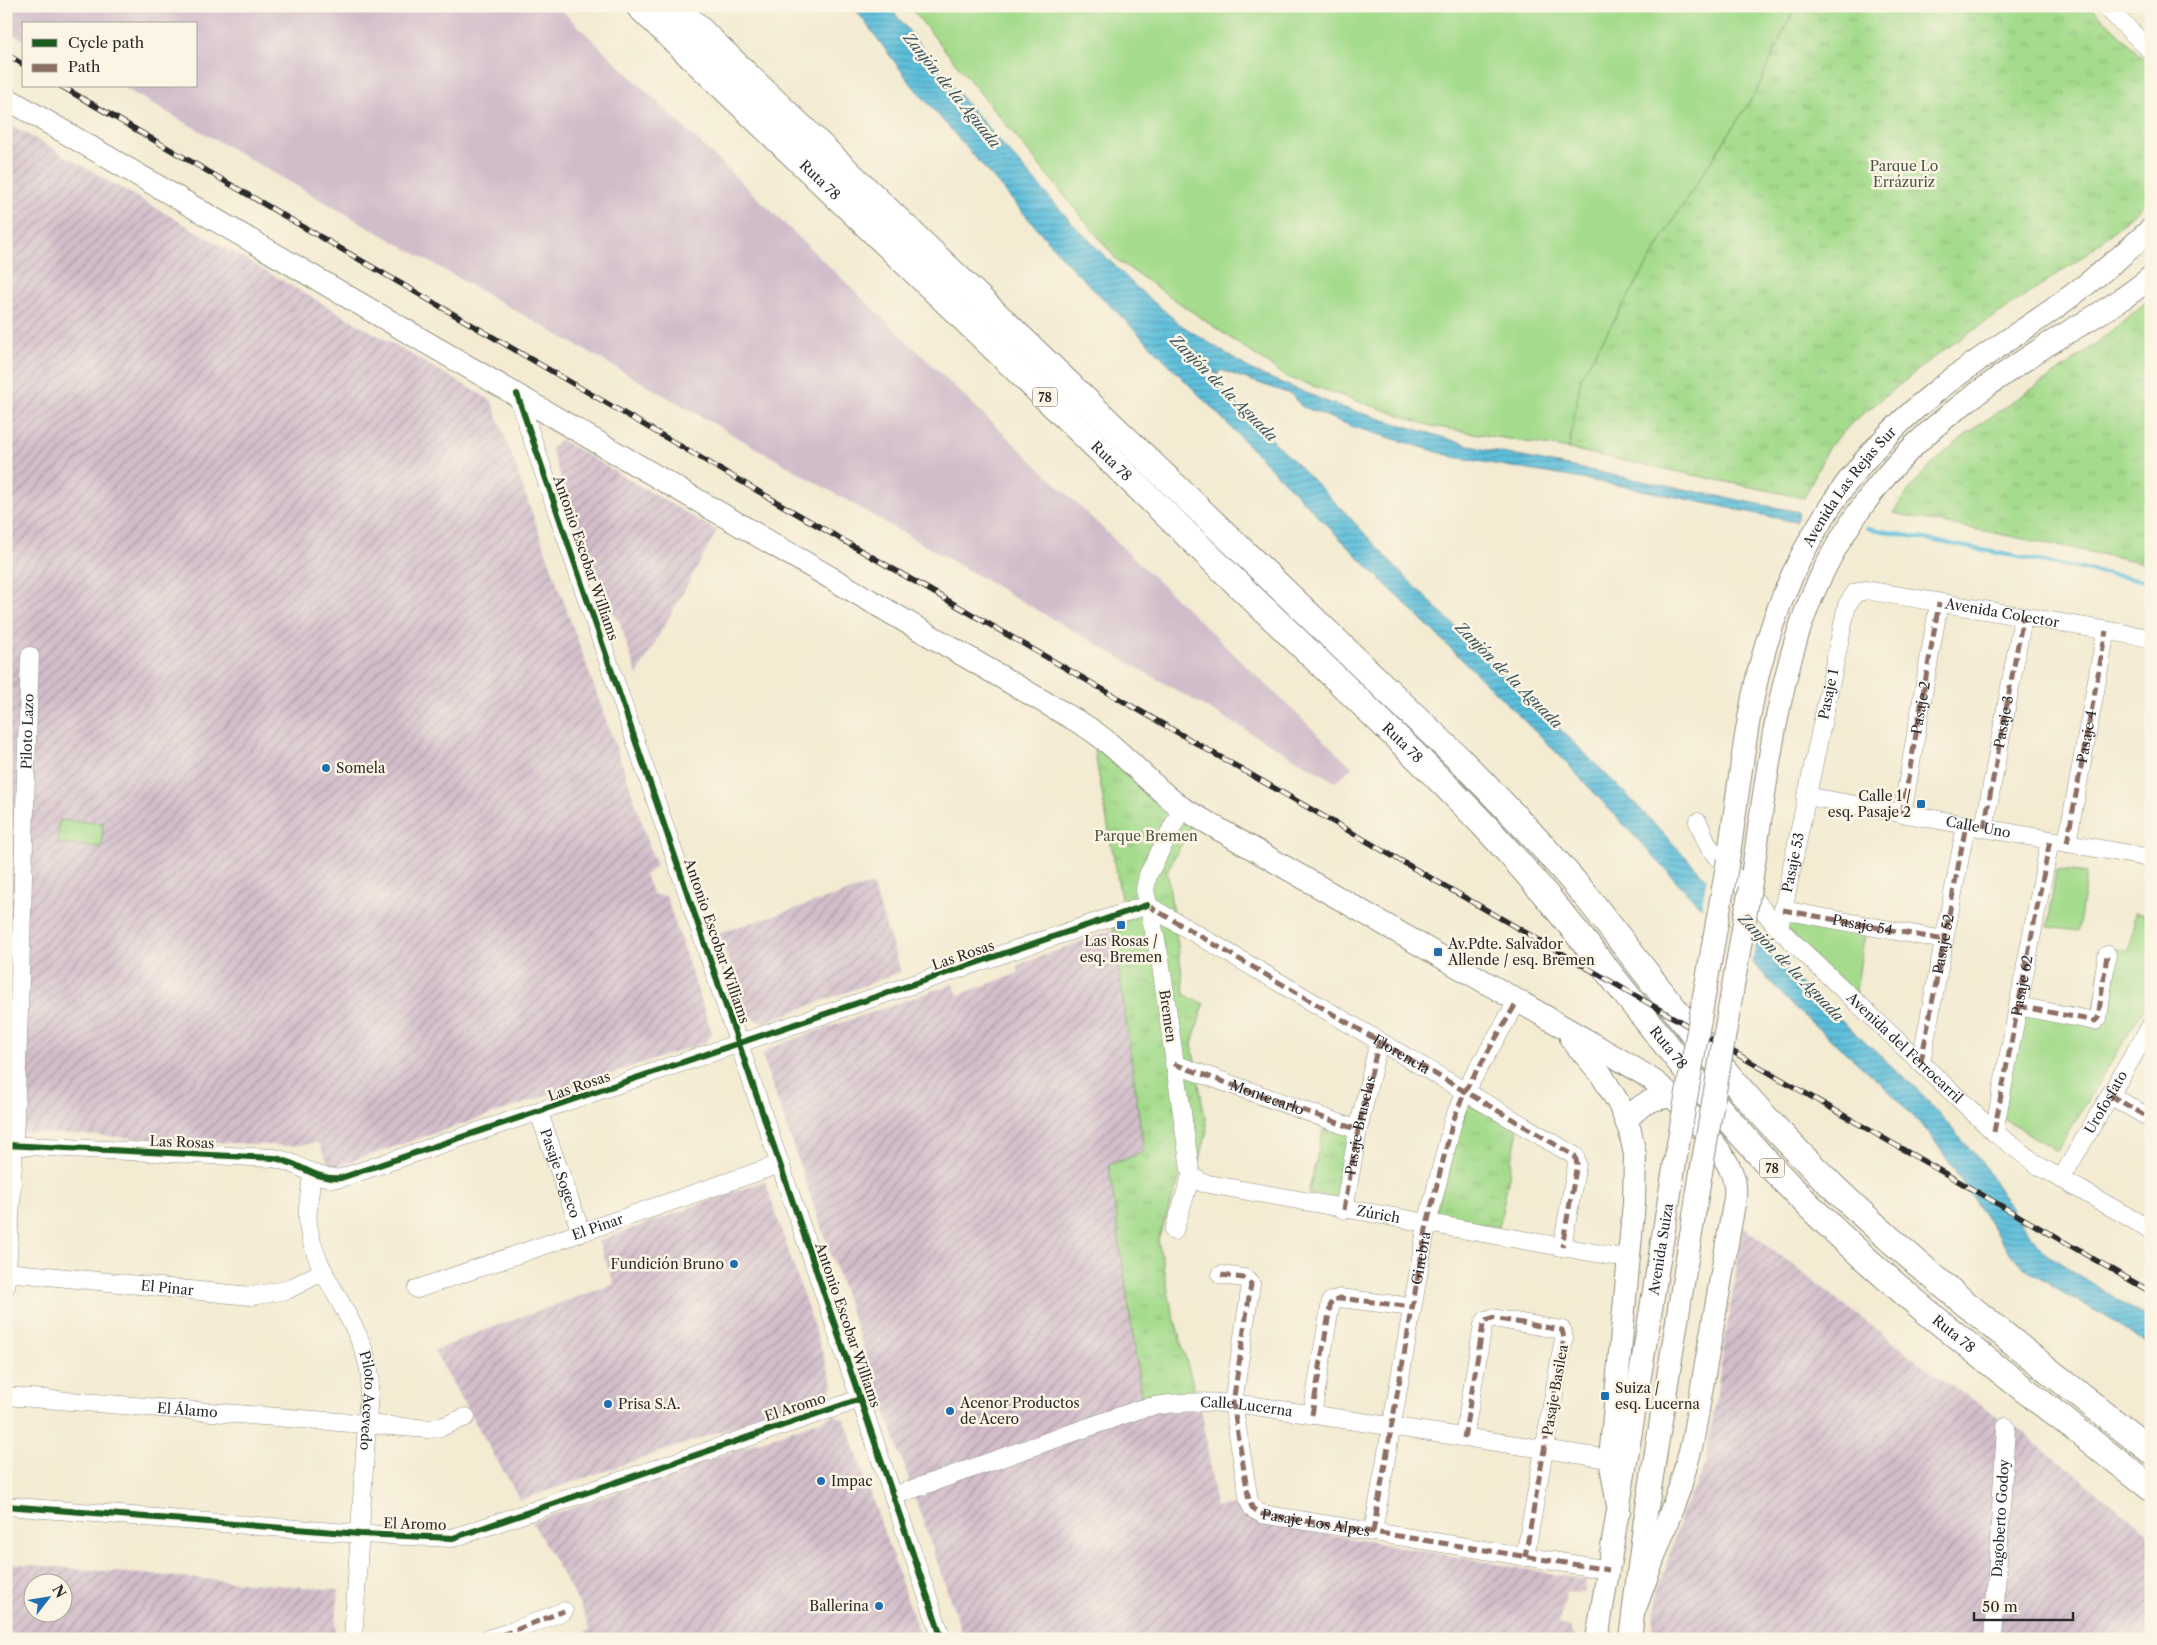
<svg xmlns="http://www.w3.org/2000/svg" width="2157" height="1645" viewBox="0 0 2157 1645" font-family="'Libre Caslon Text',serif">
  <defs>
    <pattern id="industrial-furrows" width="10" height="10" patternUnits="userSpaceOnUse" patternTransform="scale(1.25)"><rect width="10" height="10" fill="#d1bdca"/><path d="M-1 1l2-2M0 10L10 0M9 11l2-2" fill="none" stroke="#aa9aa4"/></pattern>
    <pattern id="park-tufts" width="24" height="20" patternUnits="userSpaceOnUse" patternTransform="scale(1.25)"><rect width="24" height="20" fill="#a4db8c"/><path d="M3 7l-1-3M5 7V3M7 7l1-3M15 17l-1-3M17 17v-4M19 17l1-3" fill="none" stroke="#8dbc79"/></pattern>
    <pattern id="water-rules" width="6" height="5" patternUnits="userSpaceOnUse" patternTransform="scale(1.25)"><rect width="6" height="5" fill="#5dbfdc"/><path d="M0 2.5h6" fill="none" stroke="#4d9bb3"/></pattern>
  </defs>
  <rect width="100%" height="100%" fill="#fcf5e5"/>
  <filter id="ink" filterUnits="userSpaceOnUse"><feTurbulence type="fractalNoise" baseFrequency=".02" numOctaves="2"/><feDisplacementMap in="SourceGraphic" scale="10" xChannelSelector="R" yChannelSelector="G"/><feConvolveMatrix kernelMatrix="1 2 1 2 8 2 1 2 1" color-interpolation-filters="sRGB"/></filter>
  <filter id="wash" filterUnits="userSpaceOnUse"><feTurbulence type="fractalNoise" baseFrequency=".0096" numOctaves="4" result="noise"/><feDisplacementMap in="SourceGraphic" scale="20" xChannelSelector="R" yChannelSelector="G"/><feGaussianBlur stdDeviation="1.12" result="paint"/><feColorMatrix in="noise" values="0 0 0 0 0 0 0 0 0 0 0 0 0 0 0 0 0 1.4 0 .05"/><feComposite in="paint" operator="in"/></filter>
  <g filter="url(#wash)">
    <rect width="100%" height="100%" fill="#f3ebd2"/>
    <path fill="url(#industrial-furrows)" fill-rule="evenodd" d="M 6,122 L 492,401 L 629,784 L 656,866 L 645,875 L 653,895 L 666,896 L 712,1033 L 706,1042 L 331,1168 L 318,1143 L 287,1146 L 6,1131 Z
      M 561,440 L 717,531 L 637,675 L 619,621 L 602,597 L 551,449 Z
      M 872,884 L 901,972 L 762,1023 L 748,1016 L 719,933 Z
      M 1113,930 L 1144,1152 L 1109,1165 L 1196,1395 L 1203,1417 L 1216,1508 L 1239,1504 L 1242,1513 L 1249,1519 L 1259,1522 L 1586,1580 L 1585,1591 L 1582,1593 L 1565,1592 L 1559,1624 L 1571,1627 L 1576,1639 L 964,1639 L 762,1056 L 769,1048 L 953,984 L 958,995 L 1019,973 L 1017,965 Z
      M 765,1181 L 833,1384 L 830,1394 L 520,1500 L 434,1351 L 474,1334 L 614,1284 L 598,1241 Z
      M 1743,1227 L 1937,1376 L 2022,1432 L 2151,1535 L 2151,1639 L 1650,1639 L 1658,1593 L 1681,1515 L 1705,1466 Z
      M 835,1415 L 845,1420 L 921,1639 L 575,1639 L 590,1629 L 580,1605 L 532,1522 Z
      M 6,1563 L 339,1590 L 334,1639 L 6,1639 ZM 62,1582 L 62,1612 L 32,1612 L 32,1582 Z"/>
    <path fill="#d1bdca" d="M 6,6 L 557,6 L 1352,767 L 1336,782 L 669,398 L 121,86 L 196,86 L 196,24 L 24,24 L 24,40 L 6,30 Z"/>
    <path fill="#a4db8c" stroke="#68835c" d="M 909,6 L 1795,6 L 1756,92 L 1680,209 L 1581,377 L 1569,449 L 1431,426 L 1287,377 L 1117,260 Z
      M 59,820 L 103,823 L 102,847 L 58,844 Z
      M 2056,869 L 2087,873 L 2078,931 L 2048,927 Z
      M 2135,913 L 2151,916 L 2151,996 L 2057,1151 L 2003,1118 L 2022,999 L 2094,1010 L 2104,947 L 2129,951 Z
      M 1784,914 L 1865,934 L 1855,996 L 1783,926 Z"/>
    <path fill="url(#park-tufts)" stroke="#68835c" d="M 1795,6 L 2090,6 L 2151,66 L 2151,199 L 2080,259 L 1938,354 L 1854,421 L 1828,448 L 1804,498 L 1569,449 L 1581,377 L 1680,209 L 1756,92 Z
      M 2151,298 L 2151,564 L 1893,513 C 1935,446 1998,413 2062,369 C 2093,348 2121,322 2151,298 Z
      M 1097,747 L 1191,827 L 1167,871 L 1185,995 L 1204,1004 L 1192,1044 L 1207,1130 L 1199,1164 L 1180,1177 L 1158,1240 L 1171,1306 L 1196,1395 L 1142,1402 L 1109,1165 L 1144,1152 L 1111,913 L 1123,909 L 1094,749 Z
      M 1467,1104 L 1518,1129 L 1499,1227 L 1435,1214 Z
      M 1325,1123 L 1354,1132 L 1338,1197 L 1308,1194 Z"/>
    <path fill="url(#water-rules)" stroke="#447584" d="M 853,6 L 889,6 L 966,103 L 1072,223 L 1136,287 L 1181,325 L 1255,372 L 1338,406 L 1482,449 L 1799,512 L 1796,522 L 1628,487 L 1454,457 L 1351,426 L 1301,406 L 1293,395 L 1221,370 L 1217,375 L 1172,340 L 1342,509 L 1398,570 L 1625,793 L 1737,911 L 1795,979 L 1920,1092 L 1983,1164 L 2019,1221 L 2045,1253 L 2151,1321 L 2151,1348 C 2107,1309 2047,1294 2008,1251 L 1931,1135 L 1888,1090 L 1794,1007 L 1558,754 L 1371,570 L 1152,347 L 1068,264 L 912,85 Z"/>
    <path fill="#f3ebd2" d="M 1707,876 L 1757,931 L 1752,965 L 1701,910 Z"/>
    <g fill="none" stroke-linecap="round" stroke-linejoin="round">
      <path stroke="#5dbfdc" stroke-width="4" d="M 1867,528 L 2151,582"/>
    </g>
  </g>
  <g filter="url(#ink)">
    <g fill="none" stroke-linecap="round" stroke-linejoin="round">
      <g stroke="#8f8b7e" stroke-width="19">
        <g id="minor">
          <path d="M 2105,6 L 2151,51"/>
          <path d="M 517,394 L 942,1639"/>
          <path id="s1" d="M 1806,796 L 2151,858"/>
          <path id="s2" d="M 1902,814 L 1939,603"/>
          <path id="s3" d="M 1698,822 L 1708,845 L 1779,929 L 1994,1132 L 2039,1166 L 2151,1230"/>
          <path d="M 1984,828 L 2023,617"/>
          <path id="s4" d="M 2067,843 L 2106,631"/>
          <path id="s5" d="M 1147,905 L 1575,1156 L 1577,1164 L 1562,1247"/>
          <path id="s6" d="M 1783,910 L 1944,940"/>
          <path id="s7" d="M 1779,929 L 1847,605 L 1855,593 L 1866,590 L 2151,638"/>
          <path d="M 2018,1006 L 2095,1021 L 2098,1018 L 2107,955"/>
          <path d="M 1921,1062 L 1966,825"/>
          <path d="M 1174,1064 L 1358,1130"/>
          <path d="M 2110,1095 L 2151,1119"/>
          <path id="s8" d="M 539,1113 L 581,1232"/>
          <path d="M 1994,1132 L 2050,840"/>
          <path d="M 6,1145 L 274,1158 C 299,1162 315,1181 341,1178 L 1147,905"/>
          <path id="s9" d="M 312,1174 C 311,1190 306,1207 308,1224 C 315,1279 363,1321 370,1376 L 353,1639"/>
          <path id="s10" d="M 1191,1176 L 1203,1183 L 1629,1259"/>
          <path id="s11" d="M 2061,1179 L 2151,1025"/>
          <path d="M 1344,1210 L 1358,1130 L 1379,1041"/>
          <path d="M 1174,1231 L 1191,1176 L 1160,959 L 1145,890 L 1148,875 L 1182,808"/>
          <path id="s12" d="M 6,1272 L 251,1296 L 287,1290 L 324,1271"/>
          <path d="M 1221,1275 L 1244,1278 L 1251,1284 L 1233,1403 L 1249,1501 L 1253,1509 L 1262,1514 L 1609,1570"/>
          <path id="s13" d="M 6,1286 C 20,1076 22,866 30,656"/>
          <path id="s14" d="M 417,1289 L 780,1164"/>
          <path id="s15" d="M 6,1396 L 429,1429 L 441,1427 L 466,1417"/>
          <path d="M 1312,1415 L 1331,1301 L 1340,1298 L 1412,1307"/>
          <path d="M 1464,1438 L 1483,1325 L 1486,1320 L 1493,1318 L 1562,1330 L 1564,1338 L 1525,1557"/>
          <path id="s16" d="M 893,1496 L 1140,1409 C 1178,1400 1217,1401 1255,1406 L 1610,1459"/>
          <path d="M 6,1506 L 360,1534 L 453,1538 L 860,1399"/>
          <path id="s17" d="M 1373,1532 L 1427,1224 L 1453,1121 L 1465,1091 L 1517,1002"/>
          <path d="M 487,1639 L 513,1631 L 564,1611"/>
          <path id="s18" d="M 1993,1639 L 2006,1427"/>
        </g>
      </g>
      <g stroke="#8f8b7e" stroke-width="24">
        <g id="major">
          <path d="M 6,98 L 1082,724 C 1120,747 1146,782 1182,808 L 1586,1040 C 1609,1054 1633,1066 1655,1082 C 1678,1099 1720,1144 1731,1171 C 1735,1180 1736,1188 1735,1198 L 1692,1444 L 1680,1487 L 1634,1611"/>
          <path id="s19" d="M 1728,860 C 1738,797 1744,732 1759,670 C 1787,560 1845,464 1934,393 C 1971,363 2012,338 2052,310 C 2087,285 2120,258 2151,229"/>
          <path d="M 1750,888 C 1763,808 1772,717 1796,640 C 1823,552 1877,472 1949,415 C 1980,390 2013,367 2047,345 C 2082,323 2119,304 2151,277"/>
          <path d="M 1571,1039 L 1601,1074 L 1619,1104 L 1630,1131 L 1635,1155 L 1634,1203 L 1610,1459 L 1619,1512"/>
          <path d="M 1626,1121 C 1639,1105 1652,1097 1672,1097"/>
          <path id="s20" d="M 1597,1639 L 1678,1144"/>
          <path d="M 1630,1639 L 1644,1526 L 1701,1172"/>
        </g>
      </g>
      <g stroke="#8f8b7e" stroke-width="28">
        <g id="highway">
          <path id="s21" d="M 639,6 C 831,191 1024,375 1214,561 C 1303,648 1395,732 1481,822 C 1586,933 1671,1062 1776,1172 C 1888,1291 2023,1387 2151,1488"/>
          <path d="M 675,6 L 1460,760 C 1505,806 1550,852 1590,901 C 1644,969 1696,1040 1754,1105 C 1871,1236 2013,1342 2151,1451"/>
        </g>
      </g>
      <use href="#minor" stroke="#fff" stroke-width="18"/>
      <use href="#major" stroke="#fff" stroke-width="22"/>
      <use href="#highway" stroke="#fff" stroke-width="26"/>
      <g stroke="#2b2b2b" stroke-width="5.5">
        <path id="rail" d="M 6,54 L 24,65
          M 61,86 L 780,504 L 2151,1292"/>
      </g>
      <use href="#rail" stroke="#fcf5e5" stroke-width="4" stroke-dasharray="11" stroke-linecap="butt"/>
      <g stroke="#8f8b7e" stroke-width="24" stroke-linecap="butt">
        <path id="major-bridge" d="M 1678,1144 L 1728,860
          M 1701,1172 L 1750,888"/>
      </g>
      <use href="#major-bridge" stroke="#fff" stroke-width="22"/>
      <g stroke="#8d6e63" stroke-width="5" stroke-dasharray="10 5" stroke-linecap="butt">
        <path d="M 1902,814 L 1939,603"/>
        <path id="s22" d="M 1984,828 L 2023,617"/>
        <path d="M 2067,843 L 2106,631"/>
        <path d="M 2149,858 L 2151,846"/>
        <path d="M 1147,905 L 1575,1156 L 1577,1164 L 1562,1247"/>
        <path d="M 1783,910 L 1944,940"/>
        <path d="M 2018,1006 L 2095,1021 L 2098,1018 L 2107,955"/>
        <path id="s23" d="M 1921,1062 L 1966,825"/>
        <path id="s24" d="M 1174,1064 L 1358,1130"/>
        <path d="M 2110,1095 L 2151,1119"/>
        <path id="s25" d="M 1994,1132 L 2050,840"/>
        <path id="s26" d="M 1344,1210 L 1358,1130 L 1379,1041"/>
        <path id="s27" d="M 1221,1275 L 1244,1278 L 1251,1284 L 1233,1403 L 1249,1501 L 1253,1509 L 1262,1514 L 1609,1570"/>
        <path d="M 1312,1415 L 1331,1301 L 1340,1298 L 1412,1307"/>
        <path d="M 1464,1438 L 1483,1325 L 1486,1320 L 1493,1318 L 1562,1330 L 1564,1338 L 1525,1557"/>
        <path d="M 1373,1532 L 1427,1224 L 1453,1121 L 1465,1091 L 1517,1002"/>
        <path d="M 353,1639 L 357,1639"/>
        <path d="M 487,1639 L 513,1631 L 564,1611"/>
      </g>
      <g stroke="#fcf5e5" stroke-width="9">
        <path id="cycleway" d="M 517,394 L 942,1639
          M 6,1145 L 274,1158 C 299,1162 315,1181 341,1178 L 1147,905
          M 6,1506 L 360,1534 L 453,1538 L 860,1399"/>
      </g>
      <use href="#cycleway" stroke="#1b5e20" stroke-width="6"/>
    </g>
  </g>
  <g fill="#1f6fb2" stroke="#fcf5e5" stroke-width="2">
    <circle cx="326" cy="768" r="5"/>
    <rect x="1916" y="799" width="10" height="10" rx="2.5"/>
    <rect x="1116" y="920" width="10" height="10" rx="2.5"/>
    <rect x="1433" y="947" width="10" height="10" rx="2.5"/>
    <circle cx="734" cy="1264" r="5"/>
    <rect x="1600" y="1391" width="10" height="10" rx="2.5"/>
    <circle cx="608" cy="1404" r="5"/>
    <circle cx="950" cy="1411" r="5"/>
    <circle cx="821" cy="1481" r="5"/>
    <circle cx="879" cy="1606" r="5"/>
  </g>
  <g text-anchor="middle" dominant-baseline="central" stroke-width="5" stroke-linejoin="round" paint-order="stroke">
    <g fill="#fcf5e5" stroke="#6a6863" stroke-width="1">
      <rect x="1032.5" y="387.5" width="25" height="19" rx="4"/>
      <rect x="1759.5" y="1158.5" width="25" height="19" rx="4"/>
    </g>
    <g font-size="12" font-weight="bold" fill="#2b2b2b">
      <text x="1045" y="397">78</text>
      <text x="1772" y="1168">78</text>
    </g>
    <g font-size="14" fill="#495743" stroke="#fcf5e5">
      <text x="1904" y="166">Parque Lo<tspan x="1904" dy="16">Errázuriz</tspan></text>
      <text x="1146" y="836">Parque Bremen</text>
    </g>
    <g font-size="14" fill="#2b2b2b" stroke="#fcf5e5">
      <text stroke="none"><textPath href="#s21" startOffset="251">Ruta 78</textPath></text>
      <text stroke="none"><textPath href="#s21" startOffset="656">Ruta 78</textPath></text>
      <text stroke="none"><textPath href="#s19" startOffset="399">Avenida Las Rejas Sur</textPath></text>
      <text transform="translate(586 558) rotate(71)">Antonio Escobar Williams</text>
      <text stroke="none"><textPath href="#s7" startOffset="495">Avenida Colector</textPath></text>
      <text stroke="none"><textPath href="#s7" startOffset="240">Pasaje 1</textPath></text>
      <text stroke="none"><textPath href="#s2" startOffset="108">Pasaje 2</textPath></text>
      <text stroke="none"><textPath href="#s22" startOffset="108">Pasaje 3</textPath></text>
      <text stroke="none"><textPath href="#s13" startOffset="555">Piloto Lazo</textPath></text>
      <text stroke="none"><textPath href="#s4" startOffset="108">Pasaje 4</textPath></text>
      <text stroke="none"><textPath href="#s21" startOffset="1061">Ruta 78</textPath></text>
      <text stroke="none"><textPath href="#s1" startOffset="175">Calle Uno</textPath></text>
      <text stroke="none"><textPath href="#s7" startOffset="68">Pasaje 53</textPath></text>
      <text stroke="none"><textPath href="#s6" startOffset="81">Pasaje 54</textPath></text>
      <text transform="translate(717 941) rotate(71)">Antonio Escobar Williams</text>
      <text stroke="none"><textPath href="#s23" startOffset="120">Pasaje 52</textPath></text>
      <text transform="translate(963 955) rotate(-19)">Las Rosas</text>
      <text stroke="none"><textPath href="#s25" startOffset="149">Pasaje 62</textPath></text>
      <text transform="translate(1168 1016) rotate(82)">Bremen</text>
      <text stroke="none"><textPath href="#s21" startOffset="1466">Ruta 78</textPath></text>
      <text stroke="none"><textPath href="#s3" startOffset="308">Avenida del Ferrocarril</textPath></text>
      <text stroke="none"><textPath href="#s5" startOffset="295">Florencia</textPath></text>
      <text transform="translate(579 1086) rotate(-19)">Las Rosas</text>
      <text stroke="none"><textPath href="#s24" startOffset="99">Montecarlo</textPath></text>
      <text stroke="none"><textPath href="#s11" startOffset="89">Urofosfato</textPath></text>
      <text stroke="none"><textPath href="#s26" startOffset="86">Pasaje Bruselas</textPath></text>
      <text transform="translate(182 1142) rotate(2)">Las Rosas</text>
      <text stroke="none"><textPath href="#s8" startOffset="64">Pasaje Sogeco</textPath></text>
      <text stroke="none"><textPath href="#s10" startOffset="192">Zúrich</textPath></text>
      <text stroke="none"><textPath href="#s14" startOffset="191">El Pinar</textPath></text>
      <text stroke="none"><textPath href="#s20" startOffset="395">Avenida Suiza</textPath></text>
      <text stroke="none"><textPath href="#s17" startOffset="278">Ginebra</textPath></text>
      <text stroke="none"><textPath href="#s12" startOffset="162">El Pinar</textPath></text>
      <text transform="translate(848 1325) rotate(71)">Antonio Escobar Williams</text>
      <text stroke="none"><textPath href="#s21" startOffset="1871">Ruta 78</textPath></text>
      <text transform="translate(1555 1390) rotate(-80)">Pasaje Basilea</text>
      <text stroke="none"><textPath href="#s9" startOffset="240">Piloto Acevedo</textPath></text>
      <text transform="translate(795 1407) rotate(-18)">El Aromo</text>
      <text stroke="none"><textPath href="#s16" startOffset="369">Calle Lucerna</textPath></text>
      <text stroke="none"><textPath href="#s15" startOffset="182">El Álamo</textPath></text>
      <text stroke="none"><textPath href="#s18" startOffset="121">Dagoberto Godoy</textPath></text>
      <text stroke="none"><textPath href="#s27" startOffset="326">Pasaje Los Alpes</textPath></text>
      <text transform="translate(415 1524) rotate(2)">El Aromo</text>
    </g>
    <g font-size="14" fill="#2b2b2b" stroke="#fcf5e5" text-anchor="start">
      <text x="336" y="768">Somela</text>
      <text x="1911" y="796" text-anchor="end">Calle 1 /<tspan x="1911" dy="16">esq. Pasaje 2</tspan></text>
      <text x="1121" y="941" text-anchor="middle">Las Rosas /<tspan x="1121" dy="16">esq. Bremen</tspan></text>
      <text x="1448" y="944">Av.Pdte. Salvador<tspan x="1448" dy="16">Allende / esq. Bremen</tspan></text>
      <text x="724" y="1264" text-anchor="end">Fundición Bruno</text>
      <text x="1615" y="1388">Suiza /<tspan x="1615" dy="16">esq. Lucerna</tspan></text>
      <text x="960" y="1403">Acenor Productos<tspan x="960" dy="16">de Acero</tspan></text>
      <text x="618" y="1404">Prisa S.A.</text>
      <text x="831" y="1481">Impac</text>
      <text x="869" y="1606" text-anchor="end">Ballerina</text>
    </g>
    <g font-size="15" font-style="italic" fill="#3a5760" stroke="#fcf5e5">
      <text transform="translate(952 90) rotate(51)">Zanjón de la Aguada</text>
      <text transform="translate(1224 388) rotate(45)">Zanjón de la Aguada</text>
      <text transform="translate(1509 675) rotate(45)">Zanjón de la Aguada</text>
      <text transform="translate(1791 967) rotate(46)">Zanjón de la Aguada</text>
    </g>
  </g>
  <rect width="2157" height="1645" fill="none" stroke="#fcf5e5" stroke-width="25"/>
  <rect x="22" y="22" width="175" height="65" fill="#fcf5e5" stroke="#a8a49b"/>
  <rect x="32" y="39" width="25" height="8" fill="#1b5e20" stroke="#a8a49b"/>
  <text x="68" y="48" font-size="15" fill="#2b2b2b">Cycle path</text>
  <rect x="32" y="64" width="25" height="8" fill="#8d6e63" stroke="#a8a49b"/>
  <text x="68" y="72" font-size="15" fill="#2b2b2b">Path</text>
  <g transform="translate(48 1598) rotate(59)"><circle r="24" fill="#fcf5e5" stroke="#a8a49b"/>
  <path d="M0-4L9 19L0 12L-9 19Z" fill="#1f6fb2"/>
  <text y="-8" font-size="14" font-weight="bold" text-anchor="middle" fill="#2b2b2b">N</text>
  </g>
  <path d="M1974 1612v8h99v-8" fill="none" stroke="#2b2b2b" stroke-width="2.5"/>
  <text x="1982" y="1612" font-size="15" fill="#2b2b2b" stroke="#fcf5e5" stroke-width="4" paint-order="stroke">50 m</text>
</svg>
